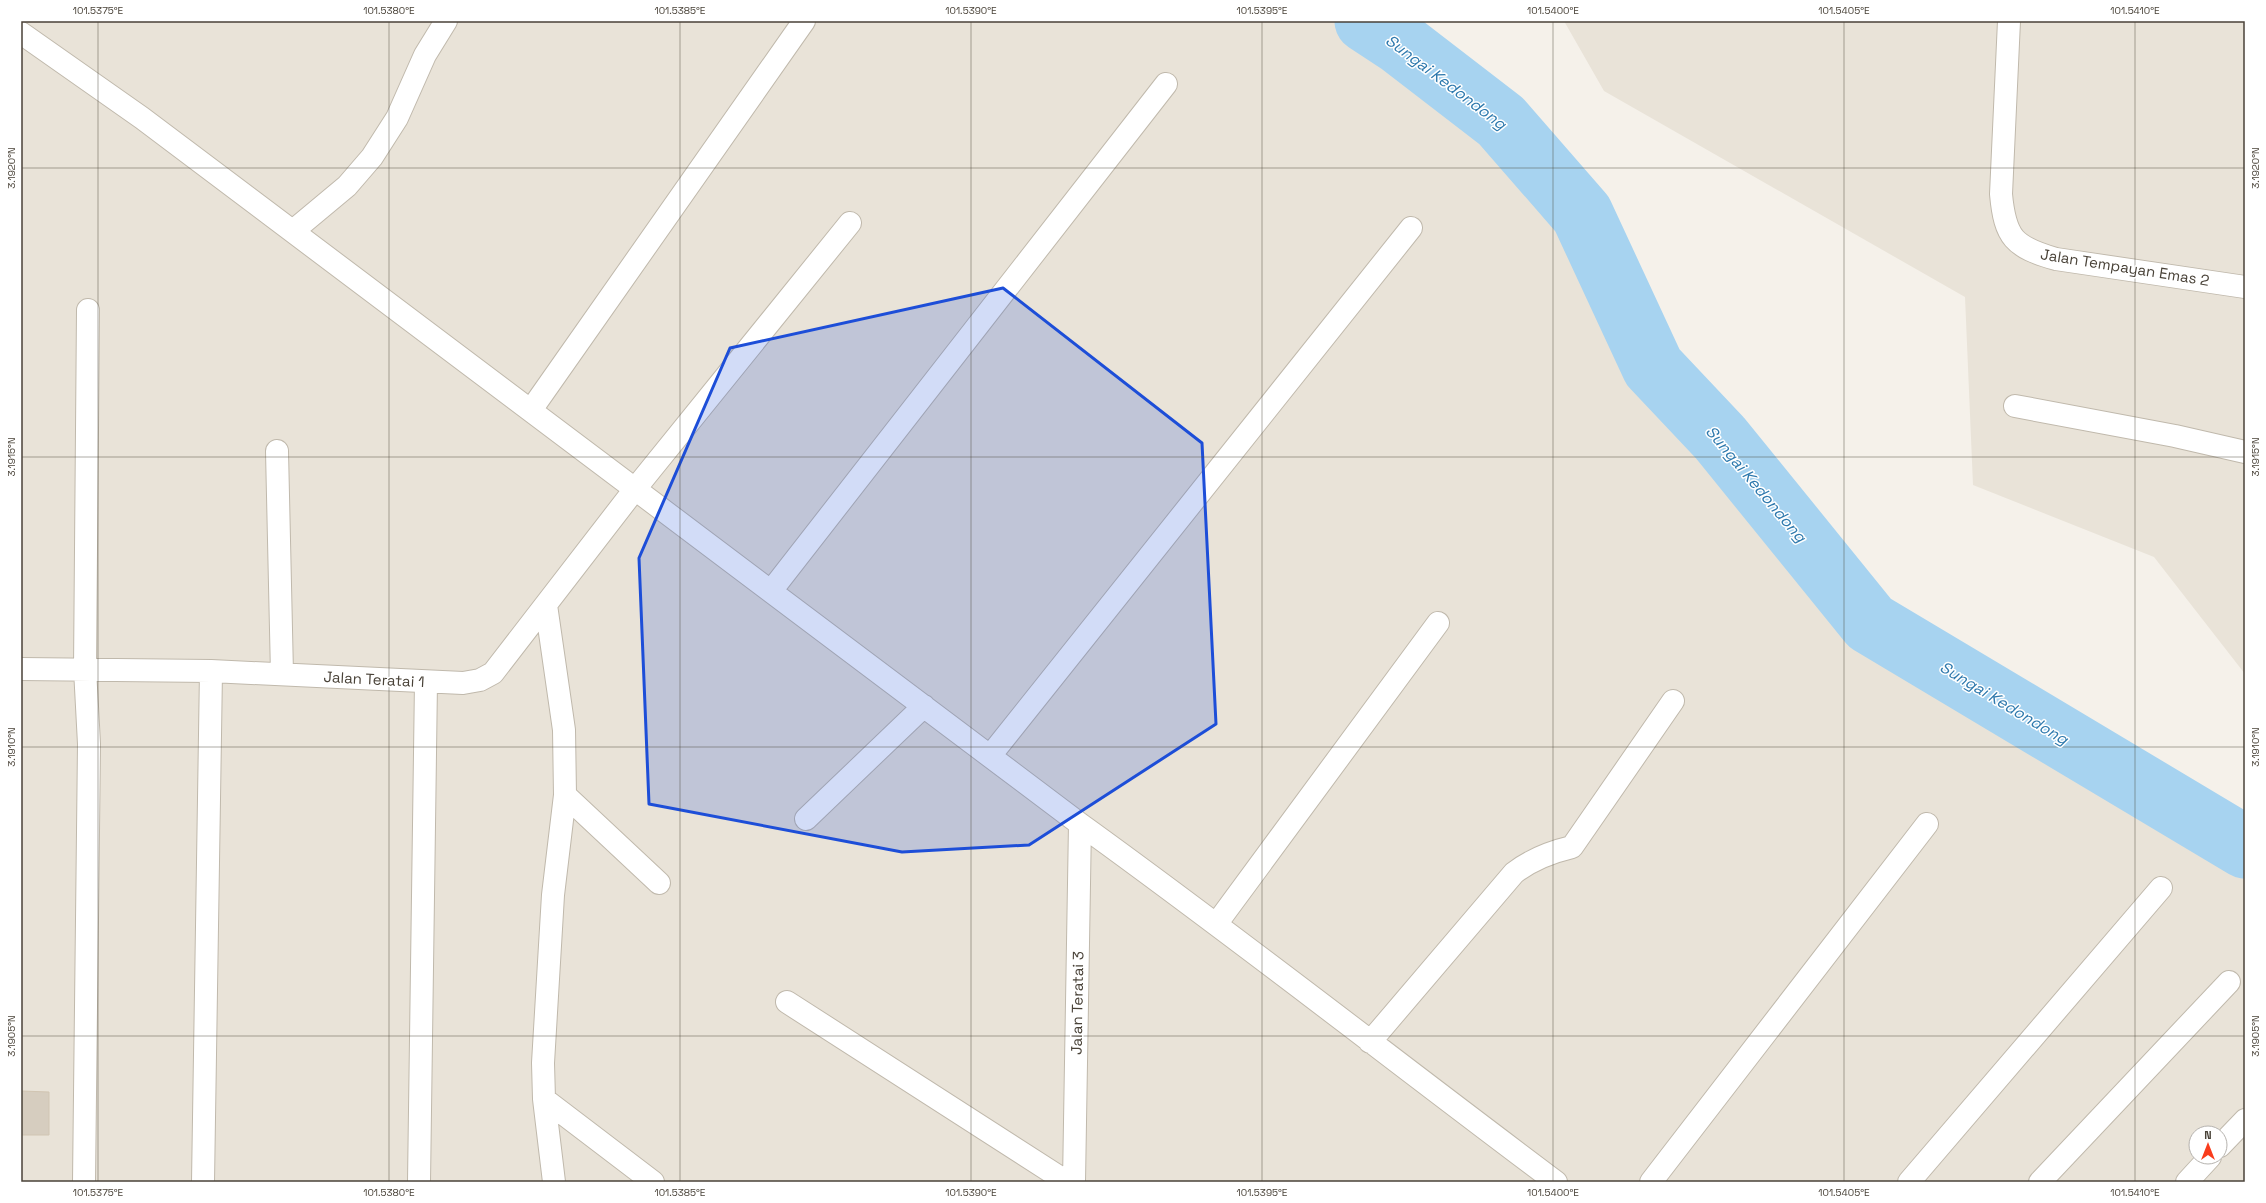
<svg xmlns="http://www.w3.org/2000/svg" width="2266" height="1203" viewBox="0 0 2266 1203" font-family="'Space Grotesk',sans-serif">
  <rect width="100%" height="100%" fill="#f5f1ea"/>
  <path fill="#e9e3d8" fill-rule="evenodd" d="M 21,21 L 1375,21 L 1506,119 L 1587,213 L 1656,364 L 1721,437 L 1872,621 L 2245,839 L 2245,1182 L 21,1182 ZM 2196,1133 L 2220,1133 L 2220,1157 L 2196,1157 Z
    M 1564,21 L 2245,21 L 2245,674 L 2154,557 L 1973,485 L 1965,297 L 1604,91 Z"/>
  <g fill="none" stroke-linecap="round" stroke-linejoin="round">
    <path stroke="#a7d3f0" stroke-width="63" d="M 1366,21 L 1401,44 L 1501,121 L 1582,214 L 1653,367 L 1720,438 L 1870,623 L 2245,847"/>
  </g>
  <path fill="#d6cdbf" stroke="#d1c5b2" d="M 21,1091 L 49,1092 L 49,1135 L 21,1135 Z"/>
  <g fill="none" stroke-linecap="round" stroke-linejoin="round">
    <g stroke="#c0b9ac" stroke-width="24">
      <path id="minor" d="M 2009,21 L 2001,194 C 2005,238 2014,247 2056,259 L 2245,287
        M 21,33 L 142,118 L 1080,824 C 1241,940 1397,1063 1556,1182
        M 293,231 L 347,186 L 372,157 L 397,118 L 425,55 L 446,21
        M 2015,406 L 2175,436 L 2245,452
        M 531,410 L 804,21
        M 277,451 L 282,674
        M 771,591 L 1166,84
        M 546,605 L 564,730 L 565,795 L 553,895 L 543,1063 L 544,1099 L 554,1182
        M 21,669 L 211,671 L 463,683 L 480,680 L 493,673 L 635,489 L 850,223
        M 990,756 L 1411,228
        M 565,795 L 659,883
        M 806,819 L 924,706
        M 1217,923 L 1438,623
        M 787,1002 L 1067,1182
        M 1370,1042 L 1514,873 C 1532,859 1551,852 1572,847 L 1673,701
        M 544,1099 L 653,1182
        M 2220,1146 L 2245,1120
        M 84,1182 L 89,744 L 85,669 L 88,310
        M 203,1182 L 211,671
        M 419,1182 L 426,682
        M 1074,1182 L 1080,824
        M 1651,1182 L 1927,824
        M 1909,1182 L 2161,888
        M 2040,1182 L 2229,982
        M 2187,1182 L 2210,1157"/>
    </g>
    <use href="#minor" stroke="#fff" stroke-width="22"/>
  </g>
  <path fill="#1d4ed8" fill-opacity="0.2" stroke="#1d4ed8" stroke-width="3" stroke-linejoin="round" d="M 1003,288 L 1202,443 L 1216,724 L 1029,845 L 902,852 L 649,804 L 639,558 L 730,348 Z"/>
  <path fill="none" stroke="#494238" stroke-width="1" stroke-opacity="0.45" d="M 98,21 L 98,1182M 389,21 L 389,1182M 680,21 L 680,1182M 971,21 L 971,1182M 1262,21 L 1262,1182M 1553,21 L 1553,1182M 1844,21 L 1844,1182M 2135,21 L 2135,1182M 21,168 L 2245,168M 21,457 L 2245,457M 21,747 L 2245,747M 21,1036 L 2245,1036"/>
  <g text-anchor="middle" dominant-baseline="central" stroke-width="3" stroke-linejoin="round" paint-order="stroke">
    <g font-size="15" fill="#494238" stroke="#fff">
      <text transform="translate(2125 267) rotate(9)">Jalan Tempayan Emas 2</text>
      <text transform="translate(374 679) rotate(3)">Jalan Teratai 1</text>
      <text transform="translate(1077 1003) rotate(-89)">Jalan Teratai 3</text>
    </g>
    <g font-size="16" font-style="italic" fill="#2e79ad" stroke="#fff">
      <text transform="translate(1446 82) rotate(37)">Sungai Kedondong</text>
      <text transform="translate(1756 484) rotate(50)">Sungai Kedondong</text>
      <text transform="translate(2004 703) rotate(31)">Sungai Kedondong</text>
    </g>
  </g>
  <rect width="2266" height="1203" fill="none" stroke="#ffffff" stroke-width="44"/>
  <g transform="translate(2208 1145)"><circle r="19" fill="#ffffff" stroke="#b6b3af"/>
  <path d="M0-3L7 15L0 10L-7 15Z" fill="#f93c1c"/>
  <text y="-6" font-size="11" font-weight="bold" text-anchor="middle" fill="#494238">N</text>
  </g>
  <rect x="22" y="22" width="2222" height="1159" fill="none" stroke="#494238" stroke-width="1.5"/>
  <g font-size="10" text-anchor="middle" fill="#494238">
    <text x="98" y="14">101.5375°E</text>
    <text x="389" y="14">101.5380°E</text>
    <text x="680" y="14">101.5385°E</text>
    <text x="971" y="14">101.5390°E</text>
    <text x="1262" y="14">101.5395°E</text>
    <text x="1553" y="14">101.5400°E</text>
    <text x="1844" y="14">101.5405°E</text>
    <text x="2135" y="14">101.5410°E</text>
    <text transform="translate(11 168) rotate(-90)" y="4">3.1920°N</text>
    <text transform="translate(2255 168) rotate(-90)" y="4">3.1920°N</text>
    <text transform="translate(11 457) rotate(-90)" y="4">3.1915°N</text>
    <text transform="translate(2255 457) rotate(-90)" y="4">3.1915°N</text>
    <text transform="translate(11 747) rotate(-90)" y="4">3.1910°N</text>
    <text transform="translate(2255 747) rotate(-90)" y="4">3.1910°N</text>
    <text transform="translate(11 1036) rotate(-90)" y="4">3.1905°N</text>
    <text transform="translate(2255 1036) rotate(-90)" y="4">3.1905°N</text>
    <text x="98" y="1196">101.5375°E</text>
    <text x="389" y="1196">101.5380°E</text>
    <text x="680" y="1196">101.5385°E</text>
    <text x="971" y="1196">101.5390°E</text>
    <text x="1262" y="1196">101.5395°E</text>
    <text x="1553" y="1196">101.5400°E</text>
    <text x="1844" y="1196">101.5405°E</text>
    <text x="2135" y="1196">101.5410°E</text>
  </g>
</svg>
